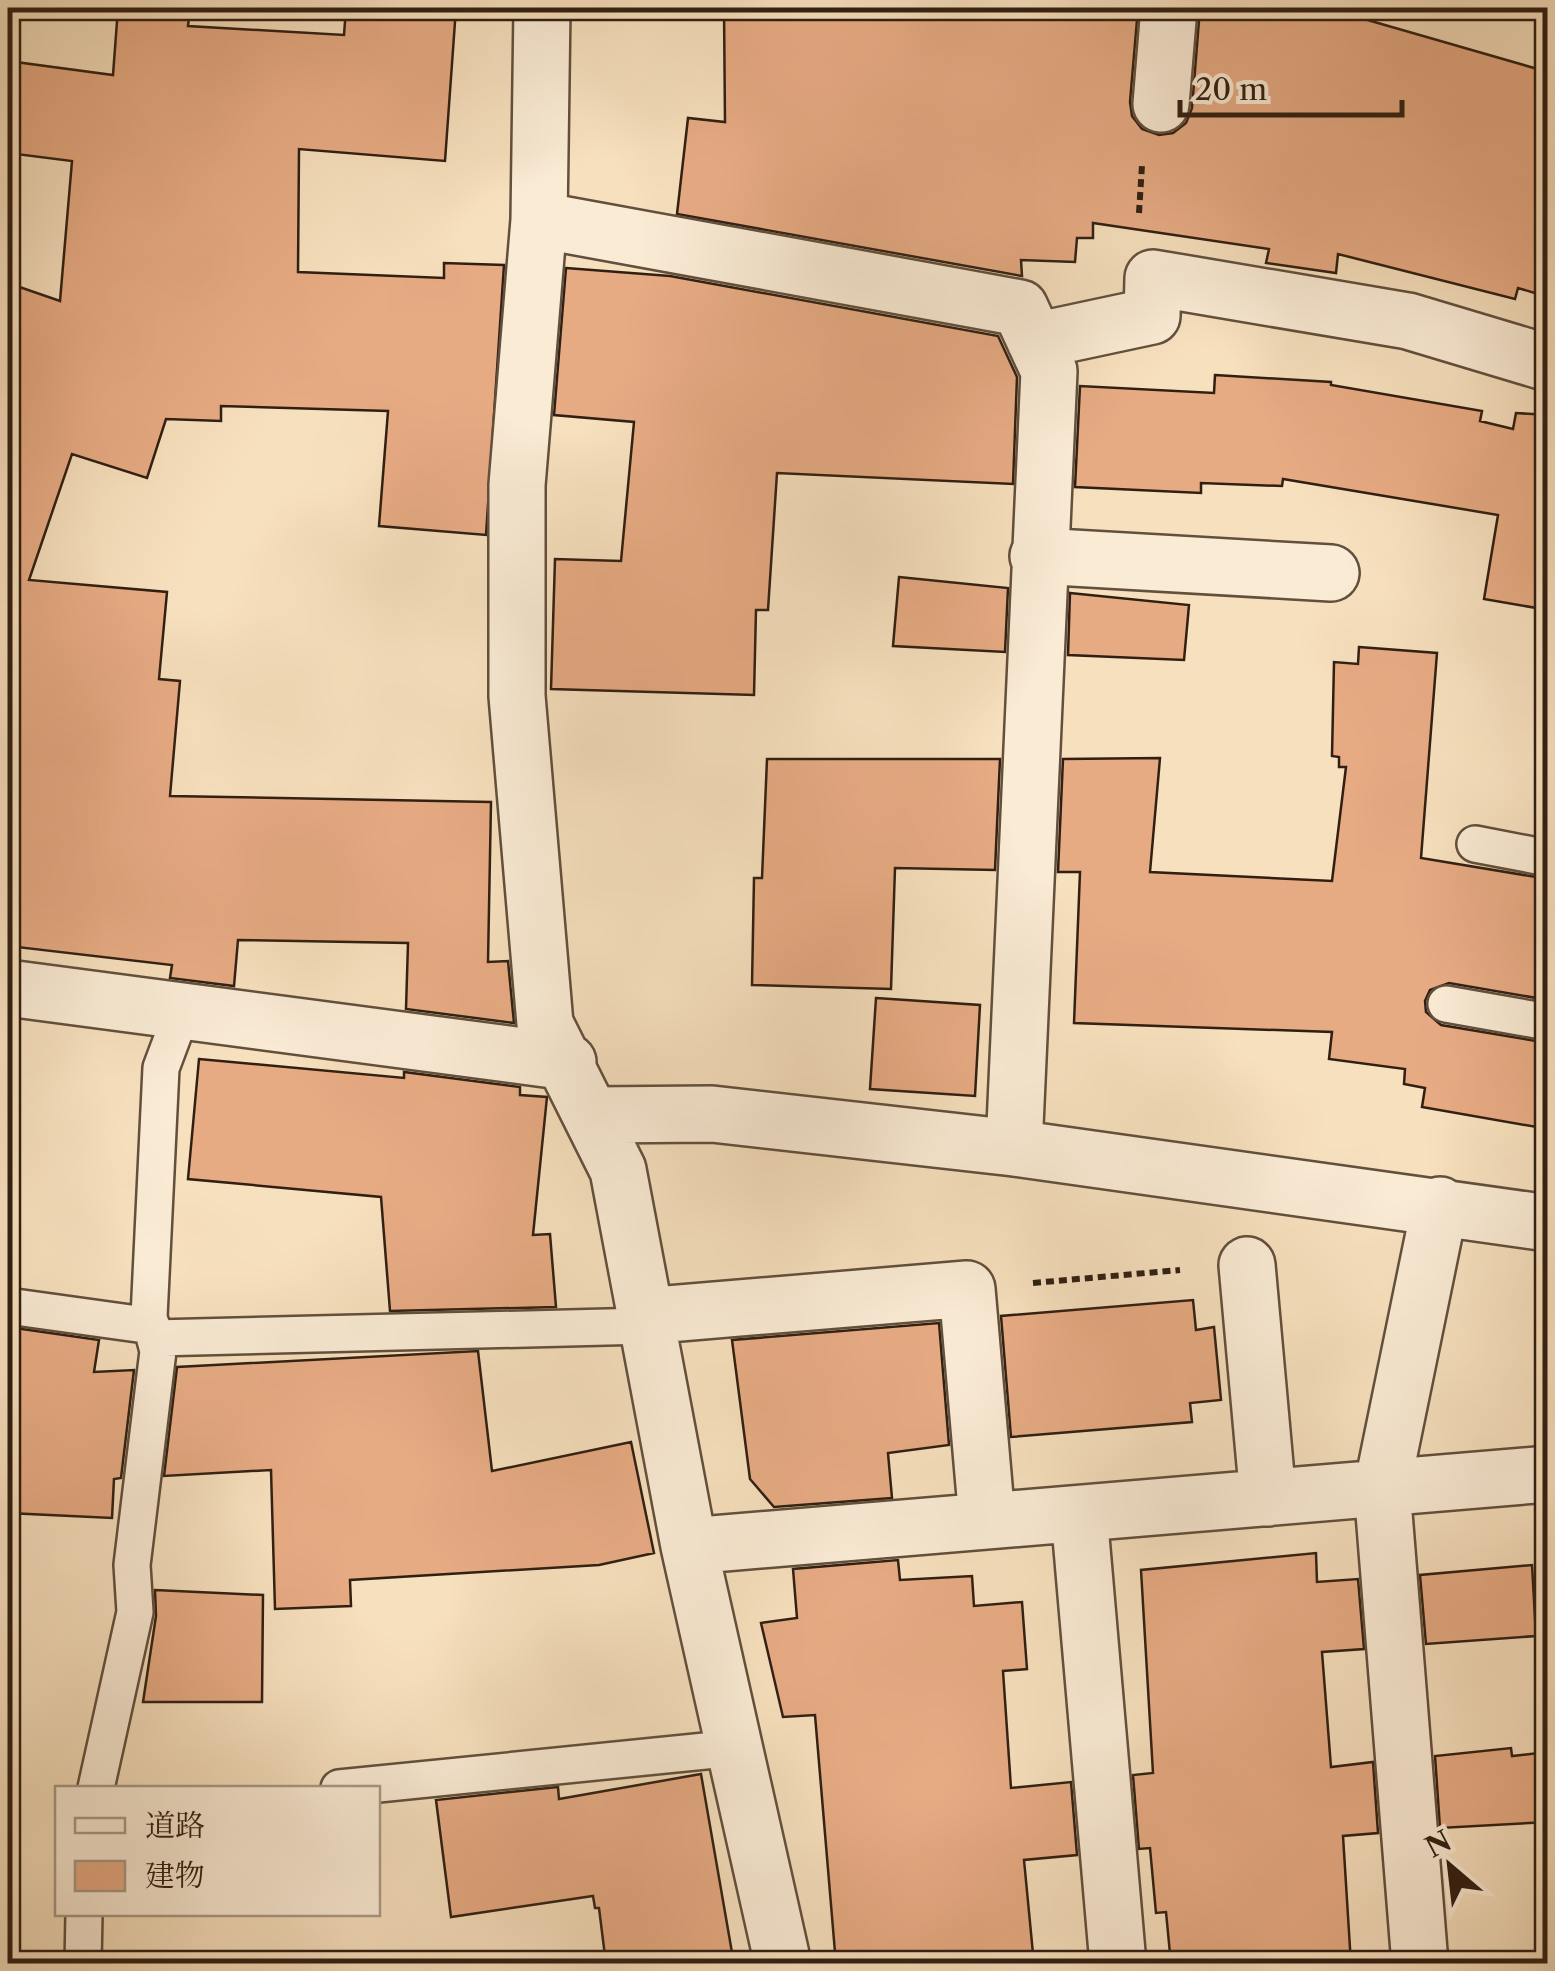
<svg xmlns="http://www.w3.org/2000/svg" width="1555" height="1971" viewBox="0 0 1555 1971" font-family="'Libre Caslon Text','Noto Serif JP',serif">
  <rect width="100%" height="100%" fill="#f7e0be"/>
  <filter id="stains"><feTurbulence type="fractalNoise" baseFrequency=".002" numOctaves="4"/><feColorMatrix values="0 0 0 0 .2 0 0 0 0 .09 0 0 0 0 .02 0 0 0 .5 -.17"/></filter>
  <radialGradient id="worn" r=".72"><stop offset=".6" stop-color="#630" stop-opacity="0"/><stop offset="1" stop-color="#630" stop-opacity=".3"/></radialGradient>
  <path fill="#e7ab84" stroke="#301f12" stroke-width="2.5" d="M 118,8 L 190,8 L 188,26 L 344,35 L 346,8 L 456,8 L 445,161 L 299,149 L 298,272 L 444,278 L 444,263 L 504,265 L 486,535 L 379,526 L 388,411 L 221,406 L 221,421 L 166,419 L 147,478 L 72,454 L 29,580 L 167,592 L 159,679 L 180,681 L 170,796 L 491,802 L 488,962 L 508,961 L 514,1023 L 406,1009 L 408,943 L 238,940 L 234,986 L 170,978 L 172,965 L 8,946 L 8,283 L 60,301 L 72,161 L 8,153 L 8,61 L 113,75 Z
    M 724,8 L 1138,8 L 1130,102 L 1132,116 L 1142,129 L 1159,135 L 1173,133 L 1186,123 L 1192,108 L 1200,8 L 1326,8 L 1548,72 L 1548,297 L 1518,288 L 1515,299 L 1338,254 L 1336,273 L 1266,263 L 1269,249 L 1093,223 L 1093,238 L 1077,238 L 1075,262 L 1021,260 L 1022,276 L 677,214 L 688,118 L 725,122 Z
    M 566,268 L 670,276 L 998,336 L 1017,377 L 1013,484 L 777,473 L 768,610 L 756,610 L 754,695 L 551,689 L 555,559 L 621,561 L 634,422 L 554,415 Z
    M 1215,375 L 1331,382 L 1331,385 L 1482,411 L 1480,421 L 1513,429 L 1516,413 L 1548,415 L 1548,610 L 1484,599 L 1498,515 L 1283,479 L 1282,486 L 1201,483 L 1201,493 L 1075,487 L 1080,386 L 1214,393 Z
    M 899,577 L 1008,588 L 1005,652 L 893,646 Z
    M 1070,593 L 1189,605 L 1184,660 L 1068,655 Z
    M 1359,647 L 1437,653 L 1421,858 L 1548,879 L 1548,1000 L 1449,983 L 1430,990 L 1425,1001 L 1426,1012 L 1441,1025 L 1548,1043 L 1548,1129 L 1422,1107 L 1425,1088 L 1404,1084 L 1405,1069 L 1329,1059 L 1332,1032 L 1074,1023 L 1080,872 L 1058,872 L 1063,759 L 1160,758 L 1150,872 L 1332,881 L 1346,767 L 1339,767 L 1339,757 L 1332,756 L 1334,662 L 1358,664 Z
    M 767,759 L 1000,759 L 995,870 L 895,868 L 891,989 L 752,985 L 754,878 L 762,878 Z
    M 876,998 L 980,1005 L 975,1096 L 870,1089 Z
    M 199,1059 L 404,1078 L 404,1072 L 520,1087 L 520,1095 L 547,1097 L 533,1235 L 550,1234 L 556,1307 L 390,1311 L 381,1197 L 188,1179 Z
    M 1193,1300 L 1196,1330 L 1214,1327 L 1221,1400 L 1190,1403 L 1192,1422 L 1011,1437 L 1001,1316 Z
    M 939,1323 L 949,1445 L 888,1453 L 892,1498 L 774,1507 L 750,1479 L 732,1340 Z
    M 8,1327 L 99,1340 L 94,1372 L 134,1370 L 121,1478 L 114,1479 L 112,1518 L 8,1513 Z
    M 478,1351 L 492,1471 L 631,1442 L 654,1553 L 599,1565 L 350,1580 L 351,1606 L 275,1609 L 271,1470 L 164,1476 L 177,1367 Z
    M 1316,1553 L 1317,1582 L 1358,1579 L 1364,1649 L 1322,1652 L 1331,1767 L 1373,1762 L 1378,1833 L 1343,1836 L 1351,1964 L 1171,1964 L 1166,1912 L 1156,1913 L 1150,1848 L 1139,1849 L 1133,1775 L 1153,1773 L 1141,1570 Z
    M 898,1560 L 900,1580 L 972,1576 L 974,1606 L 1022,1602 L 1027,1669 L 1003,1671 L 1011,1788 L 1071,1782 L 1077,1855 L 1024,1860 L 1034,1964 L 836,1964 L 815,1715 L 783,1717 L 761,1623 L 797,1618 L 793,1569 Z
    M 1532,1565 L 1536,1636 L 1426,1644 L 1420,1575 Z
    M 155,1590 L 263,1595 L 262,1702 L 143,1702 L 156,1616 Z
    M 1511,1748 L 1512,1756 L 1548,1752 L 1548,1822 L 1440,1828 L 1435,1756 Z
    M 701,1774 L 734,1964 L 606,1964 L 599,1908 L 595,1908 L 593,1896 L 451,1917 L 436,1800 L 558,1787 L 559,1799 Z"/>
  <g fill="none" stroke-linecap="round" stroke-linejoin="round">
    <g stroke="#624f3d" stroke-width="40">
      <path id="service" d="M 1475,844 L 1548,858
        M 1446,1004 L 1548,1022
        M 8,1306 L 152,1326
        M 155,1338 L 647,1326
        M 96,1788 L 135,1612 L 132,1565 L 158,1351 L 149,1317 L 161,1068 L 182,1012
        M 339,1788 L 735,1748
        M 83,1964 L 84,1914"/>
    </g>
    <g stroke="#624f3d" stroke-width="60">
      <path id="minor" d="M 542,8 L 539,220 L 517,485 L 517,696 L 545,1024 L 618,1170 L 689,1546 L 783,1964
        M 1161,104 L 1169,8
        M 539,220 L 1020,308 L 1049,371 L 1014,1148
        M 1035,341 L 1152,316 L 1153,278 L 1408,321 L 1548,363
        M 1038,556 L 1331,573
        M 8,988 L 568,1062
        M 592,1115 L 712,1114 L 1014,1148 L 1548,1223
        M 1247,1265 L 1268,1498
        M 644,1316 L 967,1289 L 987,1520
        M 1079,1514 L 1118,1964
        M 689,1546 L 1548,1474
        M 1420,1964 L 1382,1488 L 1440,1205"/>
    </g>
    <path stroke="#301f12" stroke-width="6" stroke-dasharray="8 5" stroke-linecap="butt" d="M 1139,213 L 1142,165
      M 1033,1283 L 1180,1270"/>
    <use href="#service" stroke="#faebd5" stroke-width="35"/>
    <use href="#minor" stroke="#faebd5" stroke-width="55"/>
  </g>
  <rect width="1555" height="1971" fill="none" stroke="#f7e0be" stroke-width="40"/>
  <rect x="10" y="10" width="1535" height="1951" fill="none" stroke="#301f12" stroke-width="5"/>
  <rect x="20" y="20" width="1515" height="1931" fill="none" stroke="#301f12" stroke-width="2.5"/>
  <rect x="55" y="1786" width="325" height="130" fill="#faebd5" stroke="#a99987" stroke-width="2.5"/>
  <rect x="75" y="1818" width="50" height="15" fill="#faebd5" stroke="#a99987" stroke-width="2.5"/>
  <text x="145" y="1836" font-size="30" fill="#301f12">道路</text>
  <rect x="75" y="1861" width="50" height="30" fill="#e7ab84" stroke="#a99987" stroke-width="2.5"/>
  <text x="145" y="1886" font-size="30" fill="#301f12">建物</text>
  <g transform="translate(1450 1866) rotate(332)" stroke="#faebd5" stroke-width="8" paint-order="stroke">
  <path d="M0-8L18 38L0 25L-18 38Z" fill="#301f12"/>
  <text y="-15" font-size="28" font-weight="bold" text-anchor="middle" fill="#301f12">N</text>
  </g>
  <path d="M1180 100v15h222v-15" fill="none" stroke="#301f12" stroke-width="5"/>
  <text x="1195" y="100" font-size="30" fill="#301f12" stroke="#faebd5" stroke-width="8" paint-order="stroke">20 m</text>
  <rect width="100%" height="100%" filter="url(#stains)"/>
  <rect width="100%" height="100%" fill="url(#worn)"/>
</svg>
